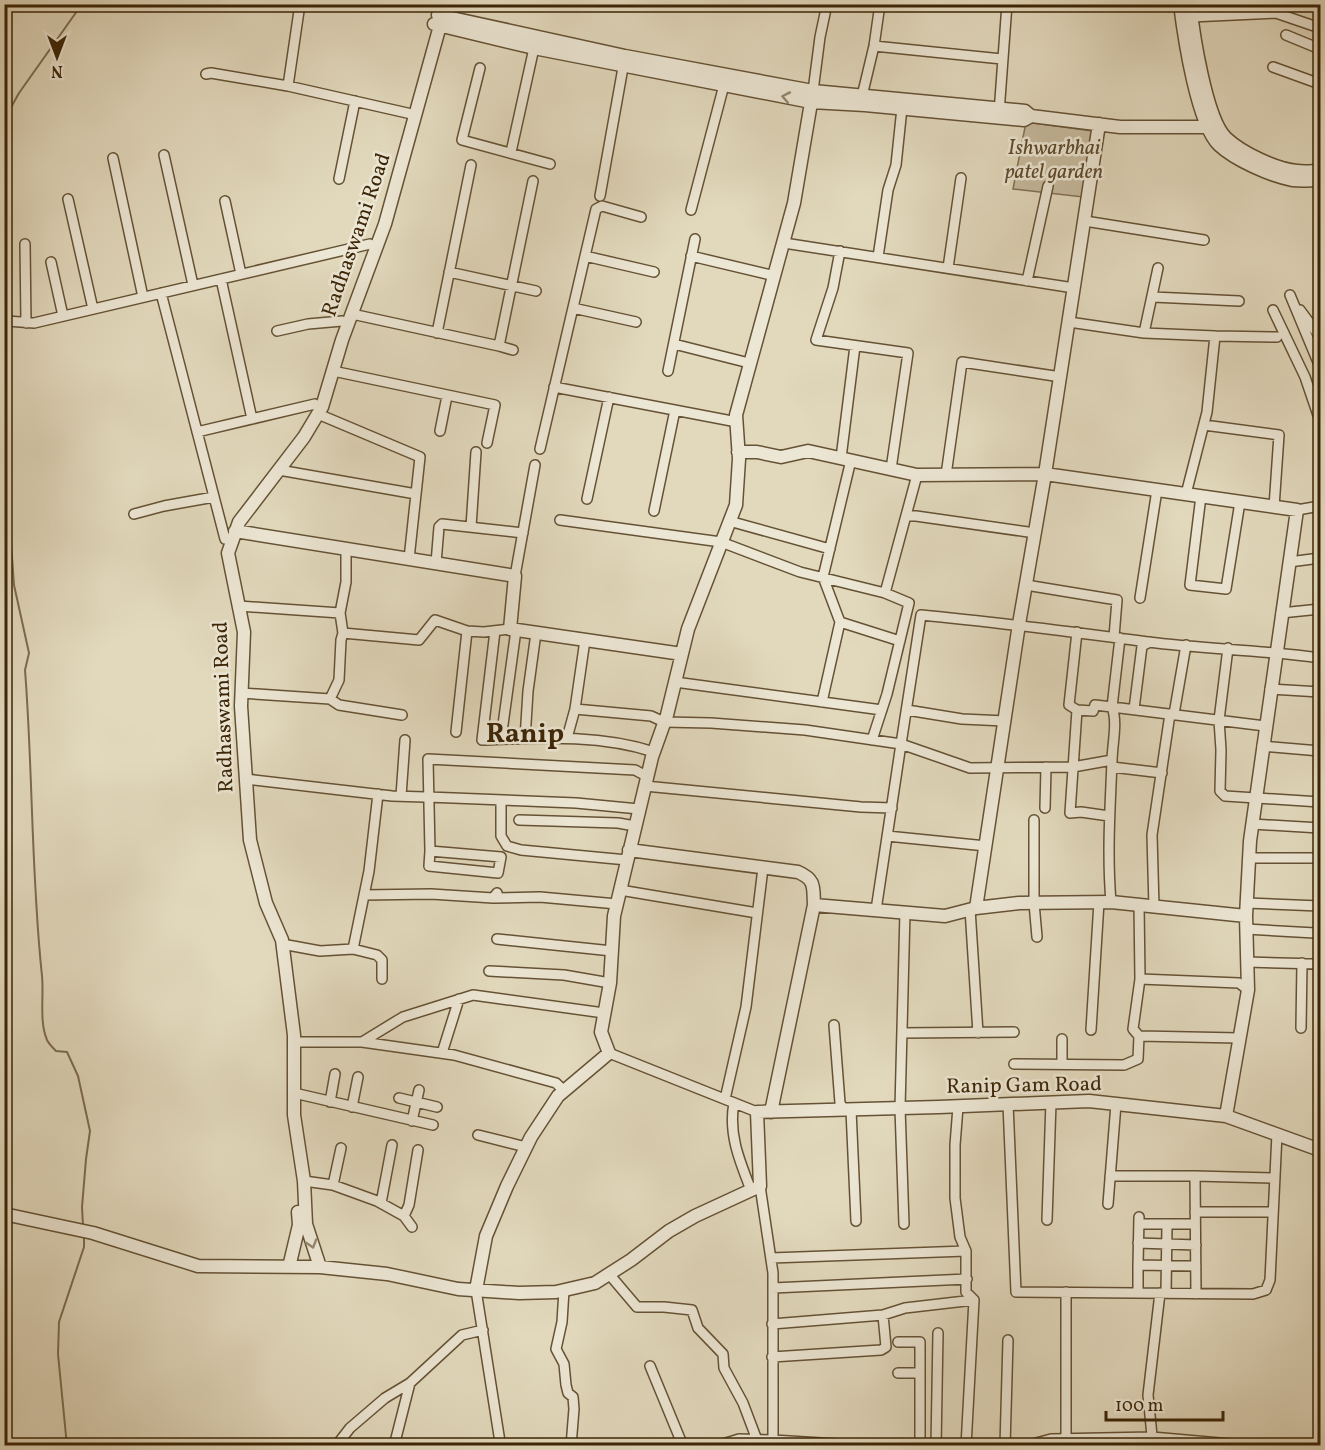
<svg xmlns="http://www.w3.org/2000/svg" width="1325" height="1450" viewBox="0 0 1325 1450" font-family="Vollkorn,serif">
  <rect width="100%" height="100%" fill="#e2d9bd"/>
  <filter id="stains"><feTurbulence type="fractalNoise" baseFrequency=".00333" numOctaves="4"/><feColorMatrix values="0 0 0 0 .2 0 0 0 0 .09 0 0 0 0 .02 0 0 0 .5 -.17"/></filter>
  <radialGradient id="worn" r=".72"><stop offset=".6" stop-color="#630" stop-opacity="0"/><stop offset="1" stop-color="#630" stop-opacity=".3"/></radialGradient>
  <path fill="#c6ba9e" stroke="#807052" stroke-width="1.5" d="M 1026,122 L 1093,131 L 1083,197 L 1013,189 Z"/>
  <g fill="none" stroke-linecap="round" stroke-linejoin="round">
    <path stroke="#7d6c4f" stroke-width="2" d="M 4,120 L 19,93 L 82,4
      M 4,488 L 10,529 L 14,585 L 29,653 L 25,670 C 33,772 31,874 42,976 C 44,997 39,1021 47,1040 C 49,1044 53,1048 56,1051 L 67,1052 L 78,1076 L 90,1131 L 86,1159 L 82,1207 L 83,1226
      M 67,1446 L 58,1354 L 59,1322 L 84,1247 L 84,1236"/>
    <g stroke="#655234" stroke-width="12">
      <path id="minor" d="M 300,4 L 288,86 L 416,115
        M 1191,17 L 1276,13 L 1320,28
        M 1286,35 L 1320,49
        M 874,46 L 1002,59
        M 1273,67 L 1320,84
        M 480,68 L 462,140 L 550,164
        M 206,74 L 211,73 L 288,86
        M 813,91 L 820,37 L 827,4
        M 862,96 L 874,46 L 880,4
        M 999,113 L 1007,4
        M 511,152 L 534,48
        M 164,155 L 193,285
        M 113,158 L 143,297
        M 339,179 L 355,101
        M 600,196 L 624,62
        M 68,199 L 93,309
        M 225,201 L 241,274
        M 691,210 L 724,85
        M 1085,221 L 1204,240
        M 784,243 L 1074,288
        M 25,244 L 26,323
        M 840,251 L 833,288 L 816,340 L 908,353 L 891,469
        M 585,256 L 654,272
        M 691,256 L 775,276
        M 878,257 L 888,190 L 896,165 L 902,108
        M 51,262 L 63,316
        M 948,268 L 961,178
        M 449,272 L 536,291
        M 221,279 L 252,419
        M 1027,281 L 1048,186
        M 161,293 L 225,539
        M 1290,295 L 1320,367
        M 1153,297 L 1239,301
        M 573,308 L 636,322
        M 1273,310 L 1305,377 L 1320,421
        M 1300,310 L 1320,337
        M 352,314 L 499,346 L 533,181
        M 7,321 L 34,323 L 370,244
        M 1069,322 L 1144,333 L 1215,336 L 1207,412 L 1186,494
        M 277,331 L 308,324 L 342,321
        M 437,333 L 471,165
        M 1144,333 L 1158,268
        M 1215,336 L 1277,337
        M 674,344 L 749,363
        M 499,346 L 513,350
        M 333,371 L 495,405 L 487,443
        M 668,371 L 695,239
        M 554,387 L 737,422
        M 318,414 L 420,457 L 409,559
        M 1204,425 L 1279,435 L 1274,507
        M 440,431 L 447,396
        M 197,432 L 315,404
        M 540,449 L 596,209 L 602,206 L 641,217
        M 841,458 L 855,346
        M 279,470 L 416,494
        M 946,475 L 962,362 L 1061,377
        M 1201,496 L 1190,585 L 1226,589 L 1240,502
        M 587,499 L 609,397
        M 1297,510 L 1320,506
        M 654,511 L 675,410
        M 134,514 L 164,506 L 214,497
        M 906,516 L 916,516 L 1035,533
        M 560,520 L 721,542 L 800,572 L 885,593
        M 729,521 L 830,549
        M 471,527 L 476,452
        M 1289,562 L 1320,558
        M 436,563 L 439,527 L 442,524 L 523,533
        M 515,576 L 535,465
        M 1026,585 L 1117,600 L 1114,637
        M 1140,598 L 1157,490
        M 239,606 L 340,613
        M 1281,613 L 1320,609
        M 840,622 L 823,577 L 851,460
        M 495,631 L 482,740 C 539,738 599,734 654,752
        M 1077,632 L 1069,705 L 1077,710 L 1093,711 L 1095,705 L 1112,707 L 1265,726
        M 343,633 L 419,640 L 435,620 L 467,631
        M 585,640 L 575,709 L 651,716 L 664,722 L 711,723 L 805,730 L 901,744 L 921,615 C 997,622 1072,632 1148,642 C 1205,649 1263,650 1320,658
        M 1228,648 L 1219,720 L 1221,750 L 1220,791 L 1225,796 L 1320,802
        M 675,682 L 882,710
        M 1270,689 L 1320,692
        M 241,693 L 330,699 L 339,705 L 402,715
        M 330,699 L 339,680 L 341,640 L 343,633 L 340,613 L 346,582 L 346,549
        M 822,702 L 840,622 L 900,641
        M 1134,709 L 1142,646 L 1150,642
        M 907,710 L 962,719 L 1005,721
        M 1077,710 L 1070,813 L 1081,812 L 1109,816
        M 1174,714 L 1186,645
        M 456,732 L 467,631 L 484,632 L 510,629
        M 567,738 L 575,709
        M 501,739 L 516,630
        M 525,739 L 528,691 L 536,633
        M 872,740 L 887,694 L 909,603 L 885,593 L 917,475
        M 1262,746 L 1320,751
        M 1112,767 L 1162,773
        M 246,779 L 392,796 L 425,797
        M 645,786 L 861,807 L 892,808
        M 401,796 L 405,740
        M 428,797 L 576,803 L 639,809
        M 501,800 L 501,836 L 507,846 L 521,850 L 627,860
        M 1045,808 L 1046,767
        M 519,820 L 618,823 L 635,826
        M 1034,820 L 1034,903 L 1037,937
        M 1252,824 L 1320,828
        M 887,836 L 986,846
        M 430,851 L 429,866 L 498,873 L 501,857 L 430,851 L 428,759 L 635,770 L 648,777
        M 1249,858 L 1320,858
        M 620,890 L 757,913
        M 364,895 L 431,894 L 493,898 L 497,893
        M 493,898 L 540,897 L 617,904
        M 1111,902 C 1107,855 1110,809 1112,762 C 1112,744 1118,723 1112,707 L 1120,638
        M 1247,903 L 1320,906
        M 1154,907 L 1152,835 L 1170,714
        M 970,909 L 978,1033
        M 876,910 L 901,744 L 970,768 L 1073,767 L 1112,760
        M 1246,929 L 1315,933
        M 497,939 L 612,951
        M 282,944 L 320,951 L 353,949 L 369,871 L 378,794
        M 353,949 L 377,955 L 382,960 L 382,979
        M 1247,962 L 1320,964
        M 489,971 L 564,975 L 610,983
        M 1140,979 L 1239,983 L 1248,990
        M 834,1025 L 840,1103 L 844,1110
        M 1301,1028 L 1302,963
        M 1091,1030 L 1099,902
        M 902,1033 L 1014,1032
        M 1139,1036 L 1239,1038
        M 294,1042 L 362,1042 L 403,1017 L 473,995 L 604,1013
        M 362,1042 L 454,1055 L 556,1083 L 564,1091
        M 442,1053 L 459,999
        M 609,1053 L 757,1112
        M 1014,1064 L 1124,1065 L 1138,1059 L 1139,1036 L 1133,1029 L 1140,979 L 1139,905
        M 1062,1064 L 1062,1039
        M 294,1093 L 433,1125
        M 399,1098 L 437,1107
        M 725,1099 L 746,1007 L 763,868
        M 330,1102 L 335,1074
        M 734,1103 C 728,1134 740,1162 751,1190
        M 1008,1104 L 1016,1292 L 1253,1294 L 1266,1290 L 1270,1280 L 1277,1134
        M 352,1107 L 358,1077
        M 958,1107 L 955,1145 L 955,1198 L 960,1237 L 966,1251 L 966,1292 L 974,1300 L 966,1446
        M 851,1110 L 856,1221
        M 412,1121 L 419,1090
        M 478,1135 L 526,1147
        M 1110,1176 L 1195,1176 L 1275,1178
        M 1195,1176 L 1196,1294
        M 304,1181 L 333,1185 L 377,1201 L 404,1216 L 412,1227
        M 333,1185 L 341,1148
        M 760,1186 L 773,1273 L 773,1440 L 870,1446
        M 381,1203 L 392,1145
        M 1108,1204 L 1116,1104
        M 1195,1212 L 1273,1212
        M 404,1216 L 409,1205 L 418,1150
        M 1047,1220 L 1051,1102
        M 904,1224 L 900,1108 L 905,912
        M 1139,1224 L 1195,1224
        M 1138,1243 L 1196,1245
        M 771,1258 L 966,1251
        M 1138,1265 L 1139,1217
        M 609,1274 L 637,1307 L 664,1307 L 692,1310 L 698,1328 L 723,1354 L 724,1368 L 743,1403 L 757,1440
        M 773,1288 L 967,1279
        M 476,1290 L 500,1442 L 503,1446
        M 564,1290 L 562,1322 L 556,1349 L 564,1364 L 566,1385 L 568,1393 L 573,1397 L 574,1409 L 571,1446
        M 1138,1293 L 1138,1265 L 1196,1266
        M 1166,1293 L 1167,1225
        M 772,1324 L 883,1315 L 905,1308 L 974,1300
        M 898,1342 L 920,1342 L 920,1446
        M 772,1357 L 881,1350 L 886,1347 L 883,1315
        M 650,1366 L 683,1446
        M 898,1373 L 920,1373
        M 1066,1439 L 1066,1292
        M 336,1446 L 350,1428 L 385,1398 L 410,1383 L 462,1335 L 483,1330
        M 394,1446 L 410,1383
        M 716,1446 L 739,1439 L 773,1440
        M 936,1446 L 938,1333
        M 1005,1446 L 1008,1340
        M 1025,1446 L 1051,1439 L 1152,1437 L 1254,1446
        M 1153,1446 L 1148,1395 L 1160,1293"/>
    </g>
    <g stroke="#655234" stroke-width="15">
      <path id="tertiary" d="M 1180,4 C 1184,36 1197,124 1219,145 C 1235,160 1271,176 1293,180 C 1302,181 1312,180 1320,180
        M 1190,4 C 1193,33 1206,119 1226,138 C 1242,153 1276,169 1297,171 C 1305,172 1313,171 1320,171
        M 438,15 L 625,56 L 813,91 L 1025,111 L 1031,116 L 1120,127 L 1206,127 L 1217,125
        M 434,24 L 534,48 L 811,102 L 865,105 L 1024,120 L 1031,116
        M 738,452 L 757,452 L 781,457 L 808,451 L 917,475 L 1045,474 L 1297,510 L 1250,841 L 1246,916 L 1248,990 L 1226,1116
        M 235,531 L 515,576 L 510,629 L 682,654
        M 629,850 L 798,872 C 816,880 813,887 814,905 L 945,916 L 976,908 L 1019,903 L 1111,902 L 1246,916
        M 976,908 L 1019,624 L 1045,474 L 1099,124
        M 771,1112 L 814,905
        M 4,1214 L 93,1233 L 198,1266 L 320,1267 L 387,1274 L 458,1289 L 519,1293 L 556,1292 L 595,1283 L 631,1260 L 669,1231 L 695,1216 L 760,1186 L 757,1112 L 939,1107 L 1089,1101 L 1226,1116 L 1320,1150
        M 289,1267 L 299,1225 L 298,1212
        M 320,1267 L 306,1224 L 304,1181 L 294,1115 L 294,1035 L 282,940 L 266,903 L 250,840 L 241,706 L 244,632 L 228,553 L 239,522 L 304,437 L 322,407 L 342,340 L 385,224 L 446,4
        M 476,1290 L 486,1236 L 507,1186 L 531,1137 L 558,1096 L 609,1053 L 601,1032 L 610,983 L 614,916 L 652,757 L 667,715 L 688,629 L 736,505 L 739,459 L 736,415 L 794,203 L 813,91"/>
    </g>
    <use href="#minor" stroke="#ece6d4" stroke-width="9"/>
    <use href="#tertiary" stroke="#ece6d4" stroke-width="12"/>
  </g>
  <defs><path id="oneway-chevron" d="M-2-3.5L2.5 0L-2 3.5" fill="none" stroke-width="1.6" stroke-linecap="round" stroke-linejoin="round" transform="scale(1.5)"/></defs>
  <g stroke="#94866d">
    <use href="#oneway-chevron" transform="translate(786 97) rotate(-169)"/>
    <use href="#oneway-chevron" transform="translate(312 1244) rotate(73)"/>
  </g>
  <g text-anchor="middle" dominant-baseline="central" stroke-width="5" stroke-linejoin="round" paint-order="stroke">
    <g font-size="21" font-style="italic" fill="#5e4a2c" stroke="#ece6d4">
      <text x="1054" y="148">Ishwarbhai<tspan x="1054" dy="24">patel garden</tspan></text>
    </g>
    <g font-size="21" fill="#3b2506" stroke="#ece6d4">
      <text transform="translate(357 235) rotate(-71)">Radhaswami Road</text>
      <text transform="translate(224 707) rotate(-92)">Radhaswami Road</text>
      <text transform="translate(1024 1086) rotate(-1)">Ranip Gam Road</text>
    </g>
    <g font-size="27" font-weight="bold" fill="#3b2506" stroke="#ece6d4">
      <text x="525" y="735">Ranip</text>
    </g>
  </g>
  <rect width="1325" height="1450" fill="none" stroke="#e2d9bd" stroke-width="24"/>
  <rect x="6" y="6" width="1313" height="1438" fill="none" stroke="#3b2506" stroke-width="3"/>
  <rect x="12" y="12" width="1301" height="1426" fill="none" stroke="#3b2506" stroke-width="1.5"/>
  <g transform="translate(57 57) rotate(180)" stroke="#ece6d4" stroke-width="4.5" paint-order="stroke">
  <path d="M0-4.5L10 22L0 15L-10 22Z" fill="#3b2506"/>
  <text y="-9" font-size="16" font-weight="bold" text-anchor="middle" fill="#3b2506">N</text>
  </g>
  <path d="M1106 1411v9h117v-9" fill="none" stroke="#3b2506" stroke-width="3"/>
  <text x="1115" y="1411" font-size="18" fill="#3b2506" stroke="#ece6d4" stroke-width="4.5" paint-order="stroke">100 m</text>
  <rect width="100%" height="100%" filter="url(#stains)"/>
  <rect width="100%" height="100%" fill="url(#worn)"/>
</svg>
